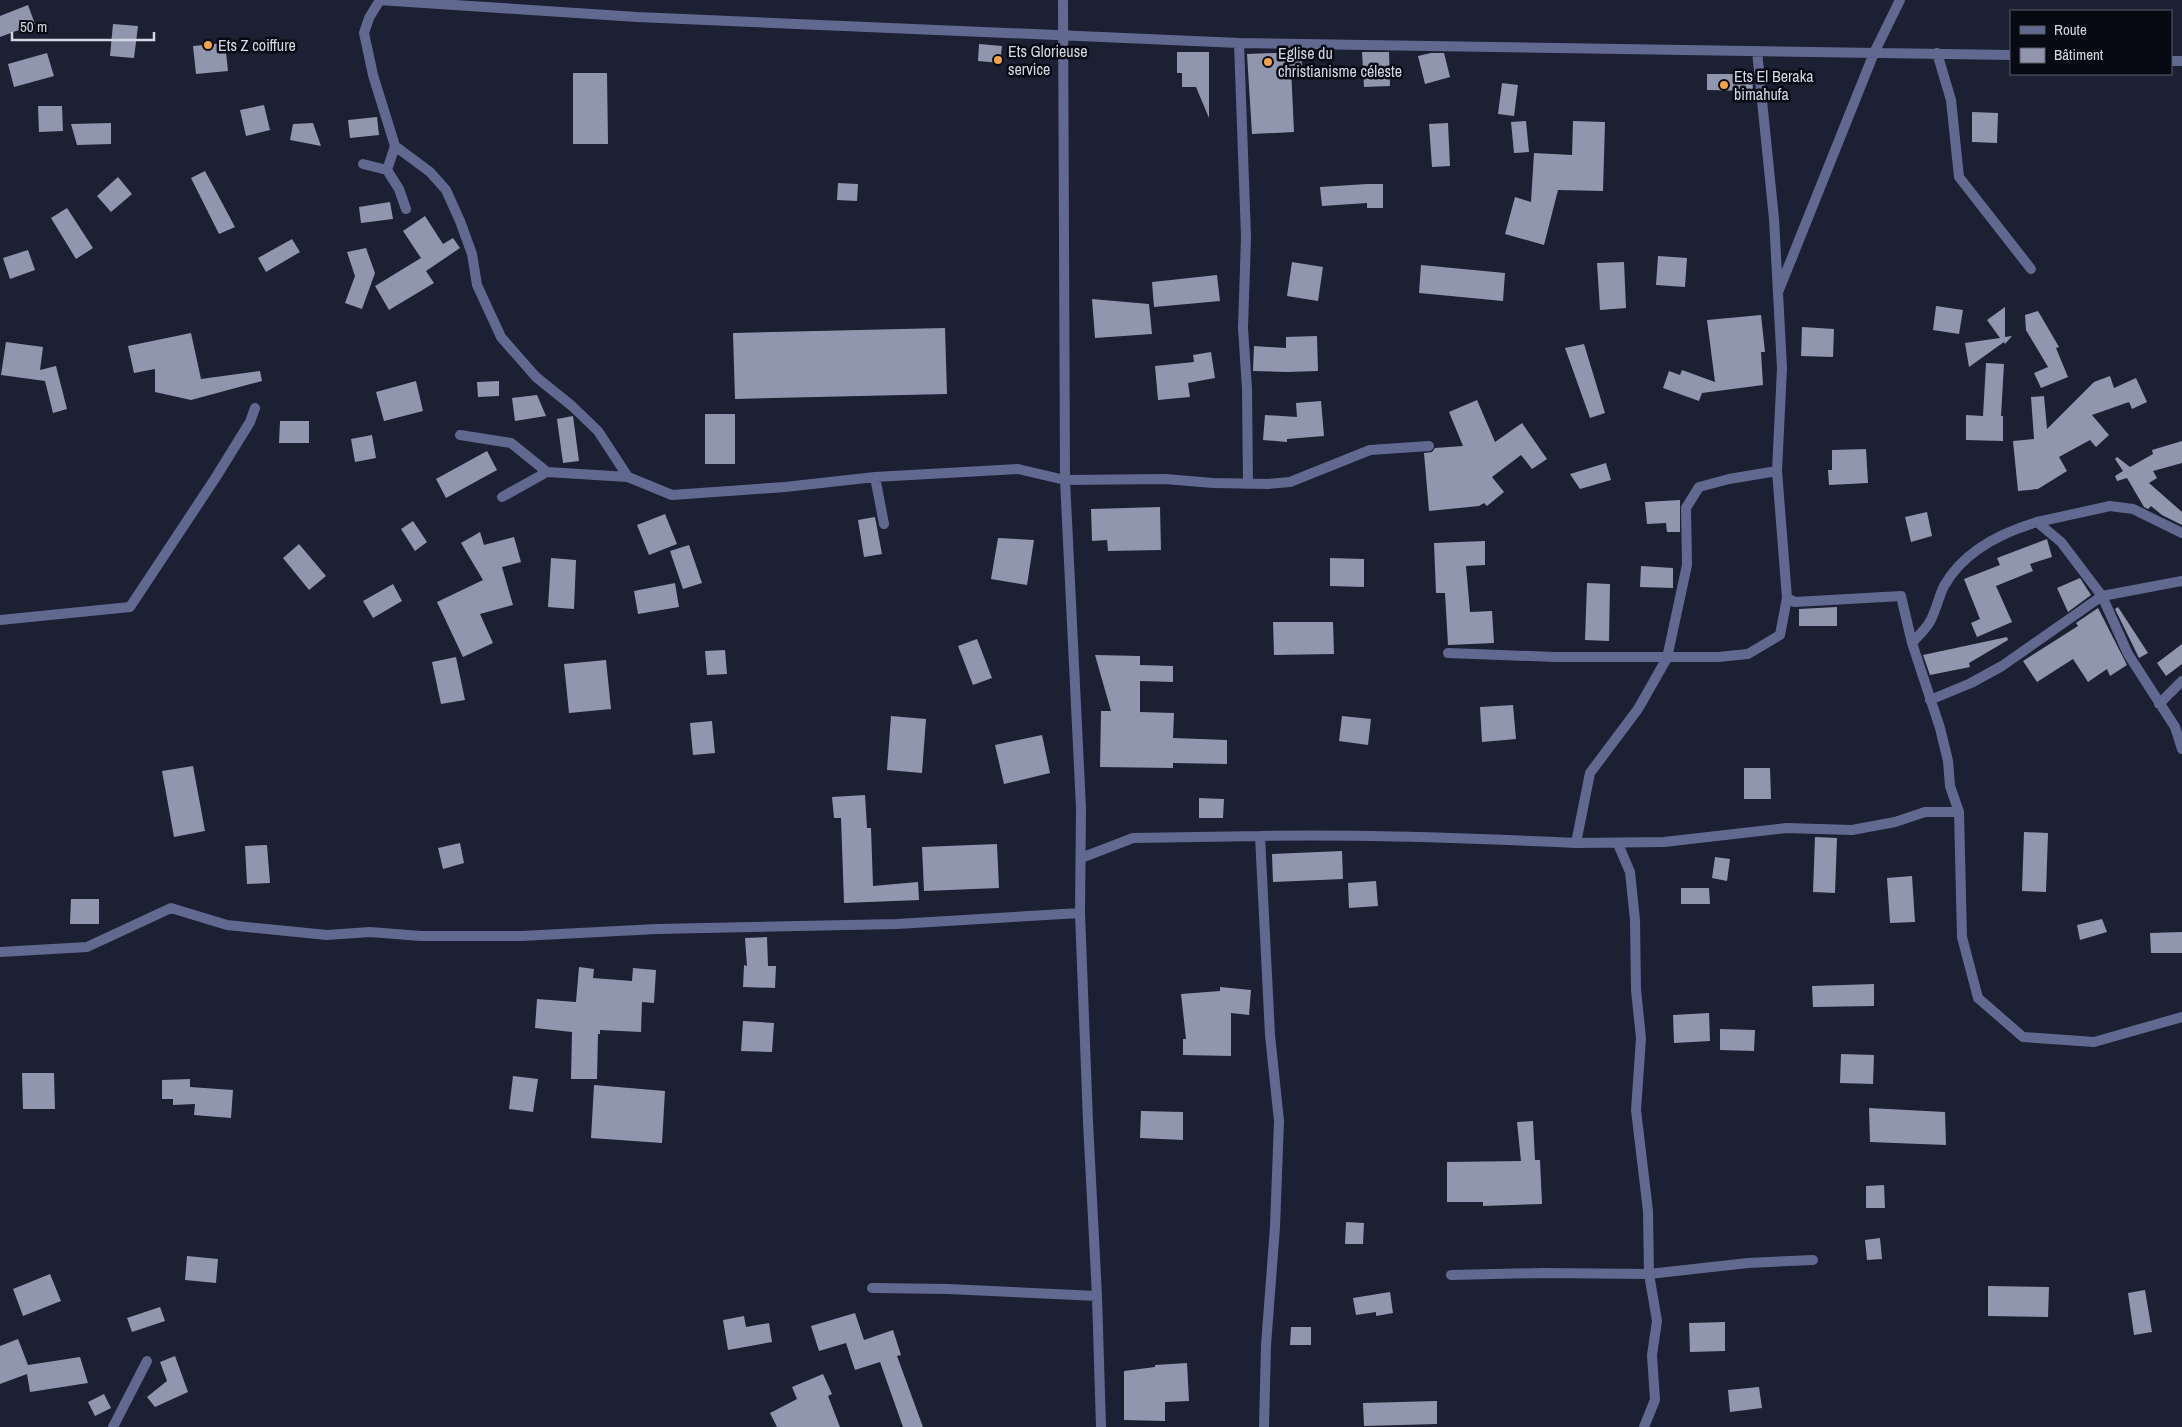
<svg xmlns="http://www.w3.org/2000/svg" width="2182" height="1427" viewBox="0 0 2182 1427" font-family="'Archivo Narrow',sans-serif">
  <rect width="100%" height="100%" fill="#1c2033"/>
  <path fill="#9196af" d="M 28,5 L 35,24 L 0,37 L 0,16 Z
    M 113,24 L 138,26 L 134,58 L 110,56 Z
    M 225,43 L 228,71 L 196,74 L 193,46 Z
    M 979,44 L 1002,46 L 1000,63 L 978,61 Z
    M 1177,52 L 1209,52 L 1209,118 L 1196,87 L 1182,87 L 1182,73 L 1177,73 Z
    M 1301,52 L 1302,67 L 1291,68 L 1294,132 L 1252,134 L 1247,54 Z
    M 1362,52 L 1389,52 L 1390,86 L 1364,87 Z
    M 47,53 L 54,76 L 14,87 L 8,64 Z
    M 1431,53 L 1444,53 L 1450,77 L 1425,84 L 1418,56 Z
    M 573,73 L 607,73 L 608,144 L 573,144 Z
    M 1707,74 L 1752,74 L 1753,91 L 1707,90 Z
    M 1502,83 L 1518,85 L 1514,116 L 1498,114 Z
    M 264,105 L 270,130 L 246,136 L 240,110 Z
    M 38,106 L 62,106 L 63,131 L 39,132 Z
    M 1972,112 L 1998,113 L 1997,143 L 1972,142 Z
    M 377,117 L 379,135 L 350,138 L 348,120 Z
    M 1526,121 L 1529,152 L 1514,153 L 1511,122 Z
    M 1573,121 L 1605,122 L 1603,191 L 1558,190 L 1544,245 L 1505,234 L 1515,197 L 1531,202 L 1534,153 L 1572,155 Z
    M 111,123 L 111,144 L 77,145 L 71,124 Z
    M 313,123 L 321,146 L 290,140 L 293,124 Z
    M 1448,123 L 1450,166 L 1432,167 L 1429,124 Z
    M 205,171 L 235,227 L 219,234 L 191,178 Z
    M 118,177 L 132,194 L 111,212 L 97,196 Z
    M 838,183 L 858,184 L 857,201 L 837,200 Z
    M 1367,184 L 1383,184 L 1383,208 L 1367,208 L 1367,203 L 1322,206 L 1320,187 Z
    M 390,202 L 393,219 L 361,223 L 359,207 Z
    M 67,208 L 93,248 L 76,259 L 51,218 Z
    M 425,216 L 443,244 L 453,238 L 460,248 L 426,271 L 434,283 L 389,310 L 375,286 L 421,258 L 403,231 Z
    M 292,239 L 300,252 L 266,272 L 258,258 Z
    M 366,248 L 375,273 L 362,309 L 345,303 L 355,276 L 347,252 Z
    M 28,250 L 35,270 L 10,279 L 3,258 Z
    M 1658,256 L 1687,258 L 1685,287 L 1656,285 Z
    M 1292,262 L 1323,267 L 1318,301 L 1287,296 Z
    M 1624,262 L 1626,308 L 1600,310 L 1597,263 Z
    M 1421,265 L 1505,273 L 1503,301 L 1419,293 Z
    M 1217,275 L 1220,301 L 1154,307 L 1152,282 Z
    M 1092,299 L 1149,304 L 1152,334 L 1095,338 Z
    M 1936,306 L 1963,310 L 1959,334 L 1933,330 Z
    M 2005,307 L 2005,337 L 2012,336 L 2005,344 L 2004,342 L 1969,367 L 1965,343 L 2000,338 L 1987,320 Z
    M 2038,311 L 2059,347 L 2056,348 L 2068,377 L 2041,388 L 2034,373 L 2048,367 L 2026,330 L 2025,315 Z
    M 1761,315 L 1765,352 L 1761,352 L 1763,385 L 1702,393 L 1699,401 L 1663,388 L 1669,371 L 1680,375 L 1682,370 L 1715,382 L 1707,320 Z
    M 1802,327 L 1834,329 L 1833,357 L 1801,356 Z
    M 945,328 L 947,394 L 735,399 L 733,333 Z
    M 191,333 L 201,379 L 260,371 L 262,381 L 191,400 L 155,392 L 155,369 L 134,373 L 128,346 Z
    M 1317,336 L 1318,371 L 1287,372 L 1253,371 L 1254,346 L 1286,348 L 1286,337 Z
    M 6,342 L 43,347 L 40,370 L 56,366 L 67,409 L 53,413 L 45,381 L 1,375 Z
    M 1584,344 L 1605,413 L 1590,418 L 1565,348 Z
    M 1211,352 L 1215,378 L 1188,383 L 1190,397 L 1158,400 L 1155,366 L 1194,362 L 1193,355 Z
    M 1986,363 L 2004,364 L 2001,416 L 2003,416 L 2003,441 L 1966,440 L 1966,415 L 1983,416 Z
    M 2110,376 L 2114,388 L 2136,378 L 2147,402 L 2132,409 L 2129,402 L 2092,415 L 2109,435 L 2096,447 L 2090,440 L 2059,457 L 2067,471 L 2038,489 L 2018,491 L 2013,441 L 2034,439 L 2031,397 L 2044,396 L 2047,429 L 2094,382 Z
    M 416,381 L 423,411 L 384,421 L 376,392 Z
    M 499,381 L 499,396 L 478,397 L 477,382 Z
    M 537,395 L 546,416 L 515,421 L 512,398 Z
    M 1477,400 L 1495,442 L 1522,423 L 1547,459 L 1532,469 L 1521,455 L 1492,477 L 1504,492 L 1487,506 L 1484,503 L 1479,506 L 1429,511 L 1424,453 L 1432,452 L 1435,448 L 1463,446 L 1449,412 Z
    M 1321,401 L 1324,436 L 1287,439 L 1287,442 L 1263,440 L 1265,415 L 1297,417 L 1296,403 Z
    M 705,414 L 735,414 L 735,464 L 705,464 Z
    M 573,416 L 579,461 L 563,463 L 557,419 Z
    M 280,421 L 309,421 L 309,443 L 279,443 Z
    M 372,435 L 376,458 L 355,462 L 351,439 Z
    M 2182,441 L 2182,463 L 2153,471 L 2157,478 L 2149,483 L 2182,512 L 2182,525 L 2162,515 L 2151,506 L 2148,509 L 2144,507 L 2127,478 L 2117,481 L 2115,476 L 2123,471 L 2115,459 L 2117,457 L 2130,467 L 2153,454 L 2152,450 Z
    M 1866,449 L 1868,483 L 1829,485 L 1828,470 L 1832,470 L 1832,450 Z
    M 487,451 L 497,470 L 446,498 L 436,479 Z
    M 1606,463 L 1611,480 L 1580,489 L 1570,474 Z
    M 1680,500 L 1680,532 L 1667,532 L 1666,523 L 1647,524 L 1645,502 Z
    M 1160,507 L 1161,550 L 1108,551 L 1107,540 L 1092,541 L 1091,509 Z
    M 1927,512 L 1932,536 L 1911,542 L 1905,517 Z
    M 665,514 L 677,544 L 649,555 L 637,525 Z
    M 875,517 L 882,554 L 864,557 L 858,520 Z
    M 413,521 L 427,542 L 415,551 L 401,529 Z
    M 480,532 L 484,545 L 514,537 L 521,562 L 502,567 L 513,605 L 480,614 L 493,643 L 463,657 L 437,602 L 483,580 L 461,543 Z
    M 998,538 L 1034,540 L 1027,585 L 991,579 Z
    M 2047,539 L 2052,557 L 2030,564 L 2033,571 L 1996,586 L 2012,622 L 1977,637 L 1971,623 L 1980,619 L 1964,579 L 2000,565 L 1997,558 Z
    M 1485,541 L 1485,565 L 1466,566 L 1470,612 L 1492,611 L 1494,643 L 1448,645 L 1445,593 L 1436,593 L 1434,543 Z
    M 299,544 L 326,576 L 309,590 L 283,558 Z
    M 689,545 L 702,583 L 683,589 L 670,551 Z
    M 551,558 L 576,560 L 574,609 L 548,607 Z
    M 1330,558 L 1364,559 L 1364,587 L 1330,586 Z
    M 1641,566 L 1673,568 L 1673,588 L 1640,587 Z
    M 2080,578 L 2091,595 L 2068,612 L 2057,588 Z
    M 675,583 L 679,607 L 638,614 L 634,591 Z
    M 1587,583 L 1610,584 L 1609,641 L 1585,640 Z
    M 393,584 L 402,601 L 373,618 L 363,601 Z
    M 1837,607 L 1837,626 L 1799,626 L 1799,609 Z
    M 2118,607 L 2148,653 L 2139,658 L 2115,609 Z
    M 2098,608 L 2127,665 L 2110,676 L 2107,669 L 2088,682 L 2073,659 L 2037,682 L 2023,661 L 2078,626 L 2076,623 Z
    M 1273,622 L 1333,622 L 1334,654 L 1274,655 Z
    M 2007,637 L 2008,640 L 1969,663 L 1970,667 L 1930,675 L 1923,655 Z
    M 977,639 L 992,678 L 973,685 L 958,646 Z
    M 2182,644 L 2182,664 L 2166,676 L 2157,663 Z
    M 725,650 L 727,674 L 707,675 L 705,651 Z
    M 1095,655 L 1140,656 L 1140,665 L 1173,666 L 1173,682 L 1140,681 L 1140,712 L 1174,713 L 1173,738 L 1227,740 L 1227,764 L 1173,763 L 1173,768 L 1100,767 L 1101,711 L 1111,711 Z
    M 456,657 L 465,700 L 441,704 L 432,662 Z
    M 606,660 L 611,709 L 569,713 L 564,664 Z
    M 1513,705 L 1516,739 L 1482,742 L 1480,707 Z
    M 891,716 L 926,719 L 922,773 L 887,770 Z
    M 1342,716 L 1371,719 L 1368,745 L 1339,741 Z
    M 712,721 L 715,753 L 693,755 L 690,723 Z
    M 1042,735 L 1050,773 L 1004,784 L 995,745 Z
    M 193,766 L 205,831 L 174,837 L 162,771 Z
    M 1744,768 L 1770,768 L 1771,799 L 1744,799 Z
    M 865,795 L 867,828 L 871,828 L 873,886 L 918,882 L 919,900 L 844,903 L 841,818 L 834,818 L 832,797 Z
    M 1199,798 L 1224,799 L 1223,818 L 1199,818 Z
    M 2024,832 L 2048,833 L 2046,892 L 2022,891 Z
    M 1815,837 L 1837,838 L 1835,893 L 1813,892 Z
    M 460,843 L 464,863 L 443,869 L 438,848 Z
    M 997,844 L 999,888 L 924,891 L 922,847 Z
    M 267,845 L 270,883 L 247,884 L 245,846 Z
    M 1342,851 L 1343,879 L 1273,882 L 1272,854 Z
    M 1715,857 L 1730,859 L 1727,881 L 1712,878 Z
    M 1912,876 L 1915,922 L 1890,923 L 1887,878 Z
    M 1376,881 L 1378,906 L 1349,908 L 1348,883 Z
    M 1681,888 L 1709,888 L 1710,904 L 1681,904 Z
    M 71,899 L 99,899 L 99,924 L 70,924 Z
    M 2102,919 L 2107,932 L 2080,940 L 2077,925 Z
    M 2182,932 L 2182,953 L 2151,953 L 2150,933 Z
    M 767,937 L 768,966 L 776,966 L 775,988 L 743,987 L 744,965 L 747,966 L 745,938 Z
    M 579,967 L 594,969 L 593,978 L 632,981 L 633,968 L 656,970 L 654,1003 L 642,1002 L 641,1032 L 600,1030 L 600,1034 L 598,1034 L 597,1079 L 571,1079 L 572,1032 L 535,1028 L 537,999 L 576,1002 Z
    M 1874,984 L 1874,1006 L 1813,1007 L 1812,986 Z
    M 1220,987 L 1251,990 L 1249,1015 L 1231,1013 L 1231,1056 L 1183,1055 L 1183,1039 L 1186,1039 L 1181,994 L 1220,991 Z
    M 1709,1013 L 1710,1041 L 1674,1043 L 1673,1015 Z
    M 743,1021 L 774,1023 L 772,1052 L 741,1051 Z
    M 1720,1029 L 1755,1030 L 1754,1051 L 1720,1050 Z
    M 1841,1054 L 1874,1055 L 1873,1084 L 1840,1083 Z
    M 22,1073 L 54,1073 L 55,1109 L 23,1109 Z
    M 513,1076 L 538,1079 L 533,1112 L 509,1109 Z
    M 190,1079 L 190,1087 L 233,1090 L 231,1118 L 194,1115 L 195,1104 L 173,1105 L 173,1099 L 162,1099 L 162,1080 Z
    M 594,1085 L 665,1091 L 662,1143 L 591,1138 Z
    M 1869,1108 L 1945,1112 L 1946,1145 L 1870,1142 Z
    M 1141,1111 L 1183,1112 L 1183,1140 L 1140,1138 Z
    M 1533,1121 L 1535,1160 L 1540,1160 L 1542,1204 L 1483,1206 L 1483,1202 L 1447,1202 L 1447,1162 L 1521,1161 L 1517,1122 Z
    M 1884,1185 L 1885,1208 L 1866,1208 L 1866,1186 Z
    M 1346,1222 L 1364,1223 L 1363,1244 L 1345,1244 Z
    M 1880,1238 L 1882,1259 L 1867,1260 L 1865,1240 Z
    M 187,1256 L 218,1259 L 216,1283 L 185,1280 Z
    M 50,1274 L 61,1301 L 23,1316 L 13,1289 Z
    M 1988,1286 L 2049,1287 L 2048,1317 L 1988,1316 Z
    M 2145,1290 L 2152,1332 L 2134,1335 L 2128,1293 Z
    M 1390,1292 L 1393,1313 L 1376,1316 L 1376,1312 L 1356,1315 L 1353,1298 Z
    M 160,1307 L 165,1321 L 132,1332 L 127,1318 Z
    M 855,1313 L 864,1340 L 893,1330 L 901,1355 L 897,1356 L 923,1427 L 903,1427 L 880,1362 L 855,1370 L 846,1343 L 819,1351 L 811,1326 Z
    M 744,1316 L 746,1327 L 769,1323 L 772,1342 L 728,1350 L 723,1320 Z
    M 1725,1322 L 1725,1351 L 1690,1352 L 1689,1323 Z
    M 1291,1327 L 1311,1327 L 1311,1345 L 1290,1345 Z
    M 18,1339 L 28,1365 L 80,1357 L 88,1383 L 30,1392 L 27,1374 L 0,1384 L 0,1346 Z
    M 175,1356 L 188,1392 L 155,1407 L 147,1397 L 167,1381 L 160,1362 Z
    M 1187,1363 L 1189,1401 L 1165,1402 L 1165,1421 L 1124,1420 L 1124,1371 L 1155,1367 L 1155,1365 Z
    M 823,1374 L 832,1394 L 828,1396 L 840,1427 L 777,1427 L 770,1413 L 797,1399 L 792,1387 Z
    M 1759,1387 L 1762,1408 L 1730,1412 L 1728,1390 Z
    M 104,1394 L 111,1408 L 95,1416 L 88,1402 Z
    M 1437,1401 L 1437,1424 L 1364,1426 L 1363,1403 Z"/>
  <g fill="none" stroke-linecap="round" stroke-linejoin="round">
    <path stroke="#626990" stroke-width="10" d="M 379,0 L 637,17 L 1239,43 L 2011,55
      M 380,0 L 369,18 L 364,33 L 373,75 L 395,146 L 387,170
      M 1063,0 L 1065,480 L 1081,808 L 1080,913 L 1088,1122 L 1097,1296 L 1101,1427
      M 1239,43 L 1246,237 L 1243,328 L 1247,389 L 1248,484
      M 1757,51 L 1774,219 L 1778,293 L 1782,368 L 1777,471 L 1787,598 L 1795,602 L 1901,596 L 1912,643 L 1940,728 L 1948,761 L 1950,786 L 1959,812
      M 1937,53 L 1951,100 L 1959,177 L 2031,269
      M 2171,61 L 2182,61
      M 395,146 L 430,172 L 446,190 L 460,221 L 472,254 L 477,285 L 501,337 L 536,377 L 572,406 L 598,431 L 628,477 L 672,495 L 785,487 L 875,477 L 1018,469 L 1065,480 L 1165,479 L 1213,483 L 1268,484 L 1290,482 L 1370,450 L 1429,446
      M 363,164 L 387,170 L 399,189 L 406,209
      M 1779,290 L 1874,53 L 1900,0
      M 460,435 L 511,443 L 547,472
      M 875,477 L 884,524
      M 502,497 L 547,472 L 628,477
      M 2037,522 L 2110,506 L 2133,509 L 2182,533
      M 0,620 L 130,607 L 216,477 L 250,422 L 255,408
      M 1912,643 C 1917,637 1925,630 1929,623 C 1936,612 1938,598 1944,586 C 1963,552 2000,533 2037,522 L 2061,542 L 2102,596 L 2128,654 L 2175,727 L 2182,749
      M 1448,653 L 1555,657 L 1718,657 L 1748,654 L 1780,635 L 1787,598
      M 1930,700 L 1971,683 L 2002,666 L 2102,596 L 2182,581
      M 2159,704 L 2182,681
      M 1576,843 L 1664,842 L 1786,828 L 1852,830 L 1895,822 L 1925,812 L 1959,812 L 1962,937 L 1978,998 L 2023,1037 L 2094,1042 L 2182,1017
      M 1618,844 L 1630,872 L 1635,920 L 1636,990 L 1641,1038 L 1636,1110 L 1648,1211 L 1649,1274 L 1748,1263 L 1813,1260
      M 1081,858 L 1133,838 L 1260,836
      M 0,952 L 87,947 L 171,908 L 227,925 L 327,935 L 370,932 L 421,936 L 521,936 L 657,929 L 897,924 L 1080,913
      M 1451,1275 L 1543,1273 L 1649,1274 L 1657,1321 L 1652,1355 L 1655,1400 L 1644,1427
      M 872,1288 L 948,1289 L 1097,1296
      M 113,1427 L 147,1361
      M 1264,1427 L 1266,1345 L 1275,1227 L 1279,1121 L 1270,1035 L 1260,836 C 1365,834 1470,838 1576,843 L 1590,773 L 1638,709 L 1667,658 L 1687,565 L 1686,508 L 1699,487 L 1729,479 L 1777,471"/>
  </g>
  <g fill="#f6a246" stroke="#080a13" stroke-width="2">
    <circle cx="208" cy="45" r="5"/>
    <circle cx="998" cy="60" r="5"/>
    <circle cx="1268" cy="62" r="5"/>
    <circle cx="1724" cy="85" r="5"/>
  </g>
  <g text-anchor="middle" dominant-baseline="central" stroke-width="5" stroke-linejoin="round" paint-order="stroke">
    <g font-size="16" fill="#d3d7e4" stroke="#080a13" text-anchor="start">
      <text x="218" y="45">Ets Z coiffure</text>
      <text x="1008" y="51">Ets Glorieuse<tspan x="1008" dy="18">service</tspan></text>
      <text x="1278" y="53">Eglise du<tspan x="1278" dy="18">christianisme céleste</tspan></text>
      <text x="1734" y="76">Ets El Beraka<tspan x="1734" dy="18">bimahufa</tspan></text>
    </g>
  </g>
  <rect x="2010" y="10" width="162" height="65" fill="#080a13" stroke="#595c67"/>
  <rect x="2020" y="26" width="25" height="8" fill="#626990" stroke="#595c67"/>
  <text x="2054" y="35" font-size="15" fill="#d3d7e4">Route</text>
  <rect x="2020" y="48" width="25" height="15" fill="#9196af" stroke="#595c67"/>
  <text x="2054" y="60" font-size="15" fill="#d3d7e4">Bâtiment</text>
  <path d="M12 32v8h142v-8" fill="none" stroke="#d3d7e4" stroke-width="2.5"/>
  <text x="20" y="32" font-size="15" fill="#d3d7e4" stroke="#080a13" stroke-width="4" paint-order="stroke">50 m</text>
</svg>
